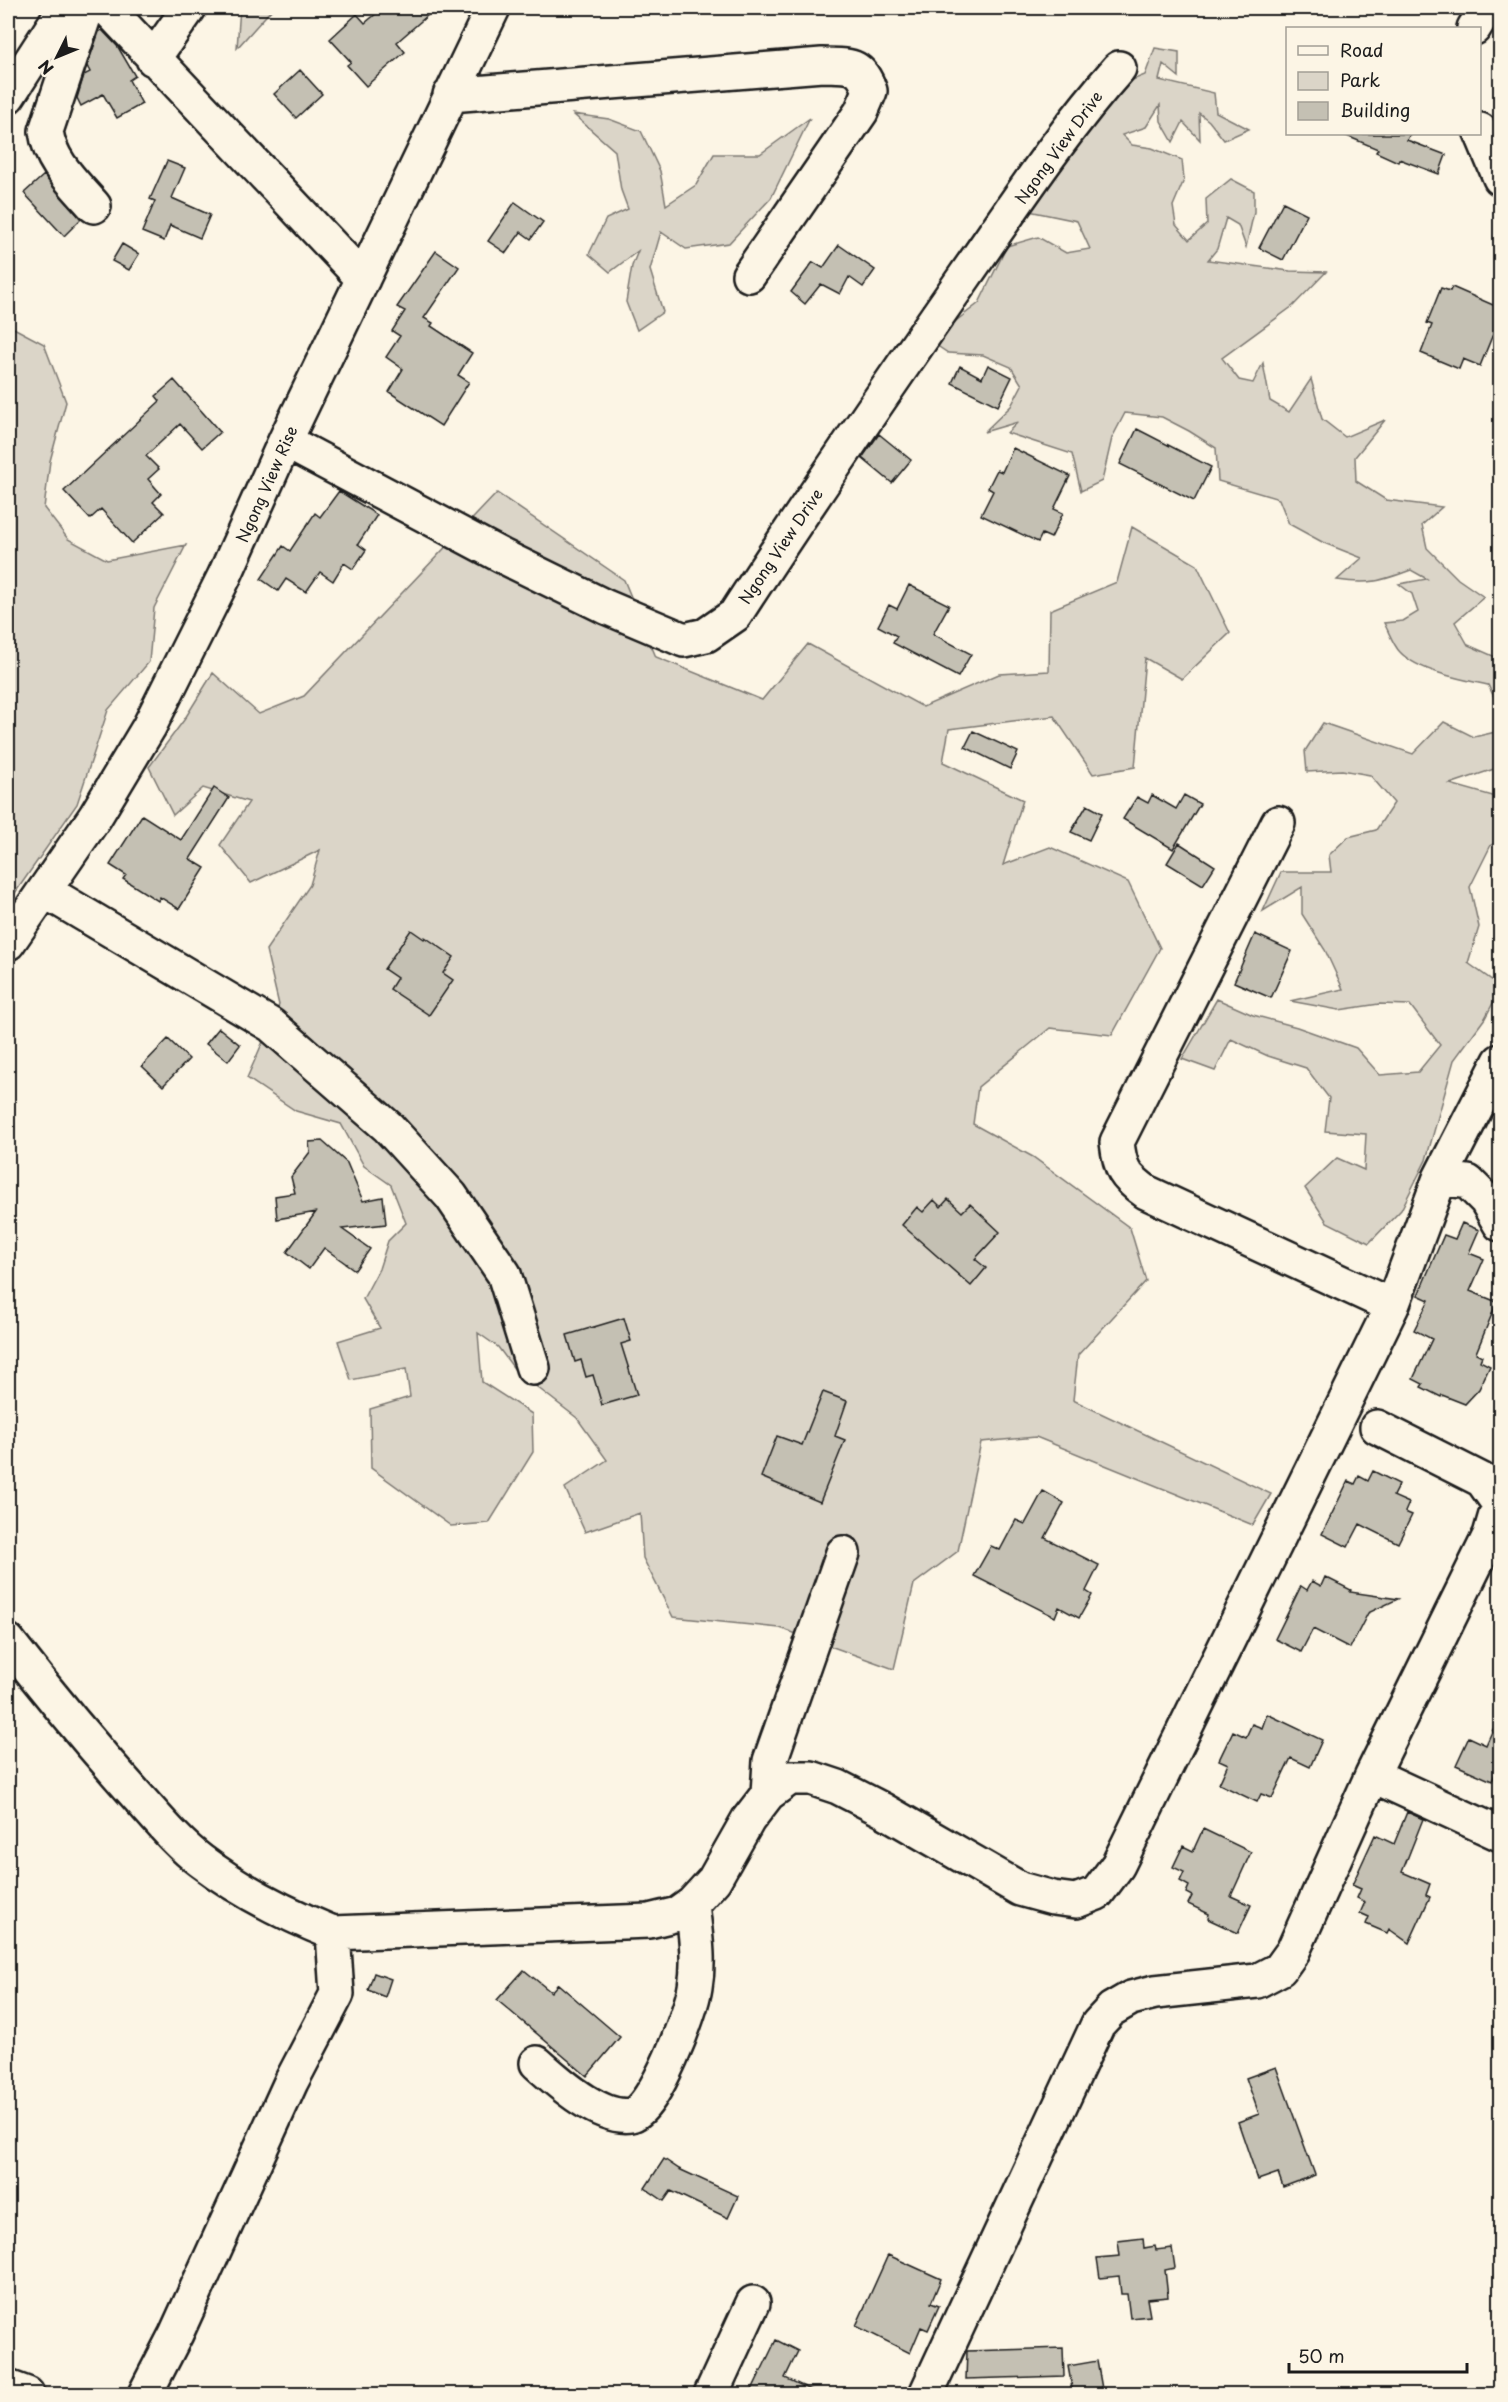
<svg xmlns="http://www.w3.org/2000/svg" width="1508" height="2402" viewBox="0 0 1508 2402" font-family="'Playpen Sans',sans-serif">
  <rect width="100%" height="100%" fill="#fcf5e5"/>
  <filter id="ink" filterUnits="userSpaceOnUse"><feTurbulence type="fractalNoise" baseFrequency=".0167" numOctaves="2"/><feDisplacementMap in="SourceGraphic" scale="12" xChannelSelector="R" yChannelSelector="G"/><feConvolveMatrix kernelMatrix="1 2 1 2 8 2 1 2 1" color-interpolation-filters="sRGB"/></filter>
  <g filter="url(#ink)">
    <path fill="#dbd5c8" stroke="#7c7872" stroke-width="1.5" d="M 240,8 L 273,8 L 237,48 Z
      M 1155,48 L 1179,52 L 1179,77 L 1163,64 L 1159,80 L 1214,93 L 1216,112 L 1249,129 L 1224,140 L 1209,121 L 1199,113 L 1200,140 L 1183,122 L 1173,142 L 1161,121 L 1160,105 L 1146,127 L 1122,135 L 1132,145 L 1152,148 L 1182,160 L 1184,180 L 1173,206 L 1176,225 L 1189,240 L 1207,224 L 1206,199 L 1231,179 L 1254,191 L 1254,212 L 1246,247 L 1238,225 L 1226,218 L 1217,249 L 1208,260 L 1290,271 L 1326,272 L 1293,306 L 1222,358 L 1239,380 L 1253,383 L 1263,363 L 1270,401 L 1289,412 L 1311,379 L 1322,419 L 1345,437 L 1385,420 L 1355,457 L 1356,481 L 1386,500 L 1442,507 L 1422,525 L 1427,548 L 1458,579 L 1484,597 L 1455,622 L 1468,645 L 1500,659 L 1500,709 L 1488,685 C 1464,680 1417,671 1400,652 C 1393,645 1389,632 1384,623 L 1403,621 L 1418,612 L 1412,594 L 1399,584 L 1427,579 L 1411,570 C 1381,581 1370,585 1337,580 L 1362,558 L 1324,543 L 1289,524 L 1279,499 L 1218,481 L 1216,448 L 1189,431 L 1162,417 L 1125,413 L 1112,438 L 1102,481 L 1081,491 L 1072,454 L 1007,433 L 1018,422 L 984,432 L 1011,406 L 1022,385 L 1011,367 L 983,355 L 948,353 L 930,341 L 979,303 L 1007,246 L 1038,237 L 1066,253 L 1090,249 L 1077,221 L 1029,211 L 1062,169 L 1084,129 L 1125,83 L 1145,75 Z
      M 573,114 L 609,119 L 641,131 L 660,171 L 666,205 L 696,185 L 714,154 L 760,154 L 810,118 L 771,198 L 729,243 L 686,249 L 661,232 L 650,270 L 663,312 L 637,330 L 626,302 L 632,266 L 638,251 L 610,272 L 589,254 L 606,219 L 628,209 L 621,190 L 615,151 Z
      M 8,325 L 44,344 L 66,402 L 50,461 L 44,508 L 68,539 L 107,560 L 186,545 L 154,608 L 149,662 L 108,710 L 77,804 L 8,903 Z
      M 497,493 L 624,580 L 656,657 L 762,700 L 808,644 L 923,707 L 999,674 L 1049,671 L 1050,610 L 1117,582 L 1132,527 L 1197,565 L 1230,633 L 1182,679 L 1145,658 L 1135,767 L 1093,774 L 1054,716 L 949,729 L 943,762 L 1023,800 L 1003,865 L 1050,847 L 1128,882 L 1160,948 L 1112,1035 L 1050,1028 L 978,1087 L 973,1124 L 1033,1157 L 1130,1228 L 1146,1281 L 1078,1355 L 1073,1400 L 1271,1494 L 1253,1525 L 1036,1437 L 981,1442 L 958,1551 L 914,1584 L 894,1669 L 780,1628 L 673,1617 L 643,1558 L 640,1513 L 585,1532 L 565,1488 L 607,1460 L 577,1418 L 515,1370 L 498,1347 L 478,1333 L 482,1382 L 532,1414 L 533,1452 L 489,1523 L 451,1526 L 371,1468 L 370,1409 L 410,1397 L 406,1369 L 351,1380 L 338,1341 L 380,1328 L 363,1299 L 379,1269 L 388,1241 L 406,1223 L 391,1185 L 364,1166 L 341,1124 L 296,1111 L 247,1078 L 279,1005 L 266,950 L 310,885 L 320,850 L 251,883 L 220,845 L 249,802 L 203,788 L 173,815 L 149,767 L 184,720 L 213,673 L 259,714 L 304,696 Z
      M 1444,722 L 1474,737 L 1500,731 L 1500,767 L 1450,784 L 1500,798 L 1500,841 L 1491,845 L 1470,887 L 1479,927 L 1468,963 L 1500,986 L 1500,990 L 1485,1018 L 1454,1060 L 1426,1160 L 1401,1210 L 1369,1243 L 1327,1222 L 1305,1188 L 1337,1158 L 1364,1170 L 1366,1134 L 1325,1131 L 1329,1098 L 1306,1068 L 1268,1056 L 1231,1039 L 1215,1071 L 1182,1059 L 1217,999 L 1253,1015 L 1297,1027 L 1356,1048 L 1380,1075 L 1418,1072 L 1440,1045 L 1410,1005 L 1379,1004 L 1339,1010 L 1290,1001 L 1343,989 L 1325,950 L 1302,914 L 1302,887 L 1263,911 L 1281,872 L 1331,872 L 1329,855 L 1348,837 L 1376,830 L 1394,803 L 1370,775 L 1342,770 L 1307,772 L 1305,751 L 1323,723 L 1413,754 Z"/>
    <path fill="#c4c0b3" stroke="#1c1c1c" stroke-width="1.5" d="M 383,8 L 436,8 L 397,42 L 405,52 L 366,86 L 347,65 L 351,62 L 330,39 L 357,14 L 365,23 Z
      M 102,30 L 118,47 L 135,76 L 129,80 L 142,104 L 117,118 L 103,94 L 81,106 L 77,98 L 84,75 L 90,72 L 87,66 L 99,32 Z
      M 300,70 L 322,94 L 296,118 L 274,94 Z
      M 1342,134 L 1410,134 L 1407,140 L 1446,155 L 1439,174 L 1399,159 L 1398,162 L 1376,152 L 1378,149 Z
      M 167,161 L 185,168 L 172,198 L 210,215 L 200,238 L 170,225 L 164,241 L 142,232 L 155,201 L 150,199 Z
      M 44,175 L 81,219 L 64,236 L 24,193 Z
      M 515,202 L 543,222 L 531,239 L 521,232 L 506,253 L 488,241 Z
      M 1283,202 L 1307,214 L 1283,260 L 1259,248 Z
      M 122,244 L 139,254 L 129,270 L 112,261 Z
      M 839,245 L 875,270 L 863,287 L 849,277 L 840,294 L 821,284 L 805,304 L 791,292 L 813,262 L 823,268 Z
      M 436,251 L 459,267 L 424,318 L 433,323 L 431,326 L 472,353 L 458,375 L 469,382 L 441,426 L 389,392 L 403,369 L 386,357 L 400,336 L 392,331 L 405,311 L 397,307 Z
      M 1452,287 L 1500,308 L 1500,317 L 1480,366 L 1463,359 L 1459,369 L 1421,353 L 1432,325 L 1427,323 L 1441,288 L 1450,291 Z
      M 988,365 L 1012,377 L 998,406 L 952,383 L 960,366 L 982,378 Z
      M 174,380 L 220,432 L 202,448 L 180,424 L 146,456 L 159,469 L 148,479 L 161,494 L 153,502 L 164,513 L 132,543 L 101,509 L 90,519 L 64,491 L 160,401 L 156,396 Z
      M 1137,429 L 1211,467 L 1194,501 L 1120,464 Z
      M 879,434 L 911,460 L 892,483 L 862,458 Z
      M 1013,448 L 1070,476 L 1054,509 L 1063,513 L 1051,538 L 1042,534 L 1038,542 L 981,515 L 993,491 L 988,488 L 997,470 L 1002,472 Z
      M 339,491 L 377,515 L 358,544 L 366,550 L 353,569 L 344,563 L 333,581 L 320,572 L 306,592 L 286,579 L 278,591 L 261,579 L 283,546 L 290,551 L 315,513 L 320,517 Z
      M 909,585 L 949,605 L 933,634 L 971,654 L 958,677 L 893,643 L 897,636 L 878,626 L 889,605 L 897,609 Z
      M 973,731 L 1018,752 L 1010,769 L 965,747 Z
      M 214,788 L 229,798 L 190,859 L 205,868 L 179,909 L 160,897 L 158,901 L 123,879 L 126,875 L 110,865 L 142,815 L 181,840 Z
      M 1152,795 L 1176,809 L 1184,795 L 1200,804 L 1173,849 L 1123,819 L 1137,797 L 1148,803 Z
      M 1087,805 L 1102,813 L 1089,840 L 1071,832 Z
      M 1179,843 L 1215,866 L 1203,885 L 1167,863 Z
      M 411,930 L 424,939 L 425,937 L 454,957 L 443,973 L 453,980 L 429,1015 L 390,989 L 397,978 L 384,969 Z
      M 1255,934 L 1292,951 L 1271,998 L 1234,982 Z
      M 219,1028 L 240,1045 L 228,1061 L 206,1044 Z
      M 168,1039 L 189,1059 L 163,1086 L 142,1066 Z
      M 322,1141 L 347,1163 L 363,1201 L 383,1197 L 386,1224 L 342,1229 L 370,1249 L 355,1270 L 324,1248 L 309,1269 L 287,1252 L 316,1212 L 277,1219 L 275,1196 L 295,1193 L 291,1177 L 310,1152 L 309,1142 Z
      M 948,1199 L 962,1212 L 970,1204 L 1000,1232 L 975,1259 L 986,1268 L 971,1286 L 902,1225 L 917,1207 L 923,1212 L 934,1200 L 941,1207 Z
      M 1462,1223 L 1479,1230 L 1469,1253 L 1484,1259 L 1470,1291 L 1497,1302 L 1476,1353 L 1482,1356 L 1480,1361 L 1490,1366 L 1479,1389 L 1465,1404 L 1442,1395 L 1441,1397 L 1421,1387 L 1423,1384 L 1413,1379 L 1432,1339 L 1414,1330 L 1429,1300 L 1418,1295 L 1444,1235 L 1455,1239 Z
      M 624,1318 L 631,1341 L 621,1344 L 637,1395 L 602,1405 L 593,1375 L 586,1377 L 581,1360 L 575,1362 L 567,1335 Z
      M 823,1392 L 847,1401 L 835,1436 L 845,1440 L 820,1502 L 761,1477 L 777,1436 L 802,1445 Z
      M 1373,1471 L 1399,1484 L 1393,1496 L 1409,1503 L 1405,1512 L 1412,1515 L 1398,1543 L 1360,1524 L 1348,1547 L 1322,1534 L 1348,1481 L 1355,1484 L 1359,1476 L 1368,1481 Z
      M 1043,1491 L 1064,1503 L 1045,1538 L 1099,1565 L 1086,1591 L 1092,1595 L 1079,1618 L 1059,1607 L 1055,1617 L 974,1576 L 991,1546 L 1000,1550 L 1016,1520 L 1025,1524 Z
      M 1325,1577 L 1351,1590 L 1350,1592 L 1398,1599 L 1368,1613 L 1350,1648 L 1313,1629 L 1301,1652 L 1275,1639 L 1301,1586 L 1307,1590 L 1312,1581 L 1321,1586 Z
      M 1267,1714 L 1322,1740 L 1310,1767 L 1291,1758 L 1272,1798 L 1261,1794 L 1257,1802 L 1219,1784 L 1228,1764 L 1219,1760 L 1233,1731 L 1246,1737 L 1252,1724 L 1262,1728 Z
      M 1500,1714 L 1500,1777 L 1495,1774 L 1492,1781 L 1456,1765 L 1469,1737 L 1486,1745 Z
      M 1407,1812 L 1423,1819 L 1402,1872 L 1430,1884 L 1426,1895 L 1430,1897 L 1409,1943 L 1389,1929 L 1387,1933 L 1366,1924 L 1369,1917 L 1360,1913 L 1365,1902 L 1357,1898 L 1361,1889 L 1352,1885 L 1375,1835 L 1394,1844 Z
      M 1203,1829 L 1251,1852 L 1231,1896 L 1251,1905 L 1238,1933 L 1208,1919 L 1209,1914 L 1188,1904 L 1192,1896 L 1186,1893 L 1189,1886 L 1180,1881 L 1184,1872 L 1173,1867 L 1183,1846 L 1193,1851 Z
      M 524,1970 L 551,1992 L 558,1984 L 620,2037 L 587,2076 L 497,2000 Z
      M 374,1973 L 391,1979 L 385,1997 L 368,1990 Z
      M 1276,2067 L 1315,2175 L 1283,2187 L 1278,2173 L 1258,2180 L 1238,2122 L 1259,2114 L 1246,2078 Z
      M 664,2159 L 679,2169 L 738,2196 L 728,2218 L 671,2191 L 664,2201 L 645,2188 Z
      M 1143,2238 L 1144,2248 L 1155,2246 L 1156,2250 L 1172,2248 L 1175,2268 L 1165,2270 L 1168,2297 L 1147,2299 L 1150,2316 L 1130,2318 L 1127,2294 L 1121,2294 L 1119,2276 L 1100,2278 L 1097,2258 L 1120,2256 L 1118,2241 Z
      M 888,2255 L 941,2279 L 931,2303 L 939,2306 L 928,2330 L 921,2327 L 910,2353 L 856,2326 Z
      M 776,2340 L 798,2351 L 785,2378 L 820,2394 L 750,2394 Z
      M 1063,2348 L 1064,2376 L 966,2379 L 967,2351 Z
      M 1097,2361 L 1103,2394 L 1073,2394 L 1068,2366 Z"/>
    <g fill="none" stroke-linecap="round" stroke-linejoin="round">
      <g stroke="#1c1c1c" stroke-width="38">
        <path id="minor" d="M 87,8 L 46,131 C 50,162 74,183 94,206
          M 107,8 L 363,279
          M 1474,28 L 1479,20
          M 153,59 L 189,8
          M 450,95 L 822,65 C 849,66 860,62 870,91 L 861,112 L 749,275
          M 8,96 L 65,8
          M 1480,130 L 1500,178
          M 285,441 L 502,556 L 606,607 L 684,640 L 706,635 L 735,615 C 809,501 887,388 965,276 C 1014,206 1062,132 1119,68
          M 45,891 L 271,1025 L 388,1127 L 451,1196 L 504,1274 L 533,1368
          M 8,943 L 95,817 L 149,727 L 224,577 L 285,441 L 493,8
          M 1440,1178 L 1468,1182 L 1486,1200 L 1500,1224
          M 1392,1306 L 1440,1178 L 1500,1061
          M 8,1641 C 49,1694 92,1746 137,1796 C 157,1818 177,1843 201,1861 C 242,1892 286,1914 333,1933 L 649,1921 L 678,1914 L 692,1904 L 714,1880 L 748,1820 L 768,1794 L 790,1778 L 811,1778 L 838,1787 L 883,1810 L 1020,1889 L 1053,1898 L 1076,1901 L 1097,1893 L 1118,1865 L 1392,1306 L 1146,1192 C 1124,1176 1120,1169 1117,1142 L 1278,823
          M 1372,1775 L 1500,1834
          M 768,1794 L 770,1761 L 843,1553
          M 537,2063 C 558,2082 600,2120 631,2115 C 654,2111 692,2010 695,1987 C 700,1959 695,1932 692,1904
          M 8,2387 L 27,2394
          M 145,2394 L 176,2334 L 291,2082 L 337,1994 L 333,1933
          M 711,2394 L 753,2303
          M 926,2394 L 1098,2024 L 1112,2009 L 1131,1998 L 1155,1992 L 1257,1981 L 1280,1969 L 1293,1951 L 1372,1775 L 1490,1535 L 1499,1504 L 1482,1480 L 1377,1427"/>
      </g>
      <use href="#minor" stroke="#fcf5e5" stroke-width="33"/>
    </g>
  </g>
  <g text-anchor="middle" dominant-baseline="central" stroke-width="5" stroke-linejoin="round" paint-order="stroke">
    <g font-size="16" fill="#1c1c1c" stroke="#fcf5e5">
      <text transform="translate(1058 147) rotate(-54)">Ngong View Drive</text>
      <text transform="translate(266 484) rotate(-66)">Ngong View Rise</text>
      <text transform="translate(780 546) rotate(-56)">Ngong View Drive</text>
    </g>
  </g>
  <rect width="1508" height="2402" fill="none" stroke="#fcf5e5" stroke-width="30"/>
  <rect x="15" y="15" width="1478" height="2372" fill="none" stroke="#1c1c1c" stroke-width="2" filter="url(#ink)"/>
  <rect x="1286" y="27" width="195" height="108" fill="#fcf5e5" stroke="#a29e95" stroke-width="1.5"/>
  <rect x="1298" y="46" width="30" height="9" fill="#fcf5e5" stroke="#a29e95" stroke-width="1.5"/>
  <text x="1340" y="57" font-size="18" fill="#1c1c1c">Road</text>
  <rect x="1298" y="72" width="30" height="18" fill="#dbd5c8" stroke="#a29e95" stroke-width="1.5"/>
  <text x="1340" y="87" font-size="18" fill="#1c1c1c">Park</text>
  <rect x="1298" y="102" width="30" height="18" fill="#c4c0b3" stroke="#a29e95" stroke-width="1.5"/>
  <text x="1340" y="117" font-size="18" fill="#1c1c1c">Building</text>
  <g transform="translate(57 57) rotate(227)" stroke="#fcf5e5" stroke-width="4.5" paint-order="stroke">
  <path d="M0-4.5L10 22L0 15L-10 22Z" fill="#1c1c1c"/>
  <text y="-9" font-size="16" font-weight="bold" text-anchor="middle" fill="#1c1c1c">N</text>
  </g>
  <path d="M1289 2363v9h178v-9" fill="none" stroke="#1c1c1c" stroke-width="3"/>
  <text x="1298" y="2363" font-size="18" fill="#1c1c1c" stroke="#fcf5e5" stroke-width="4.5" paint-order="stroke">50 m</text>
</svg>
